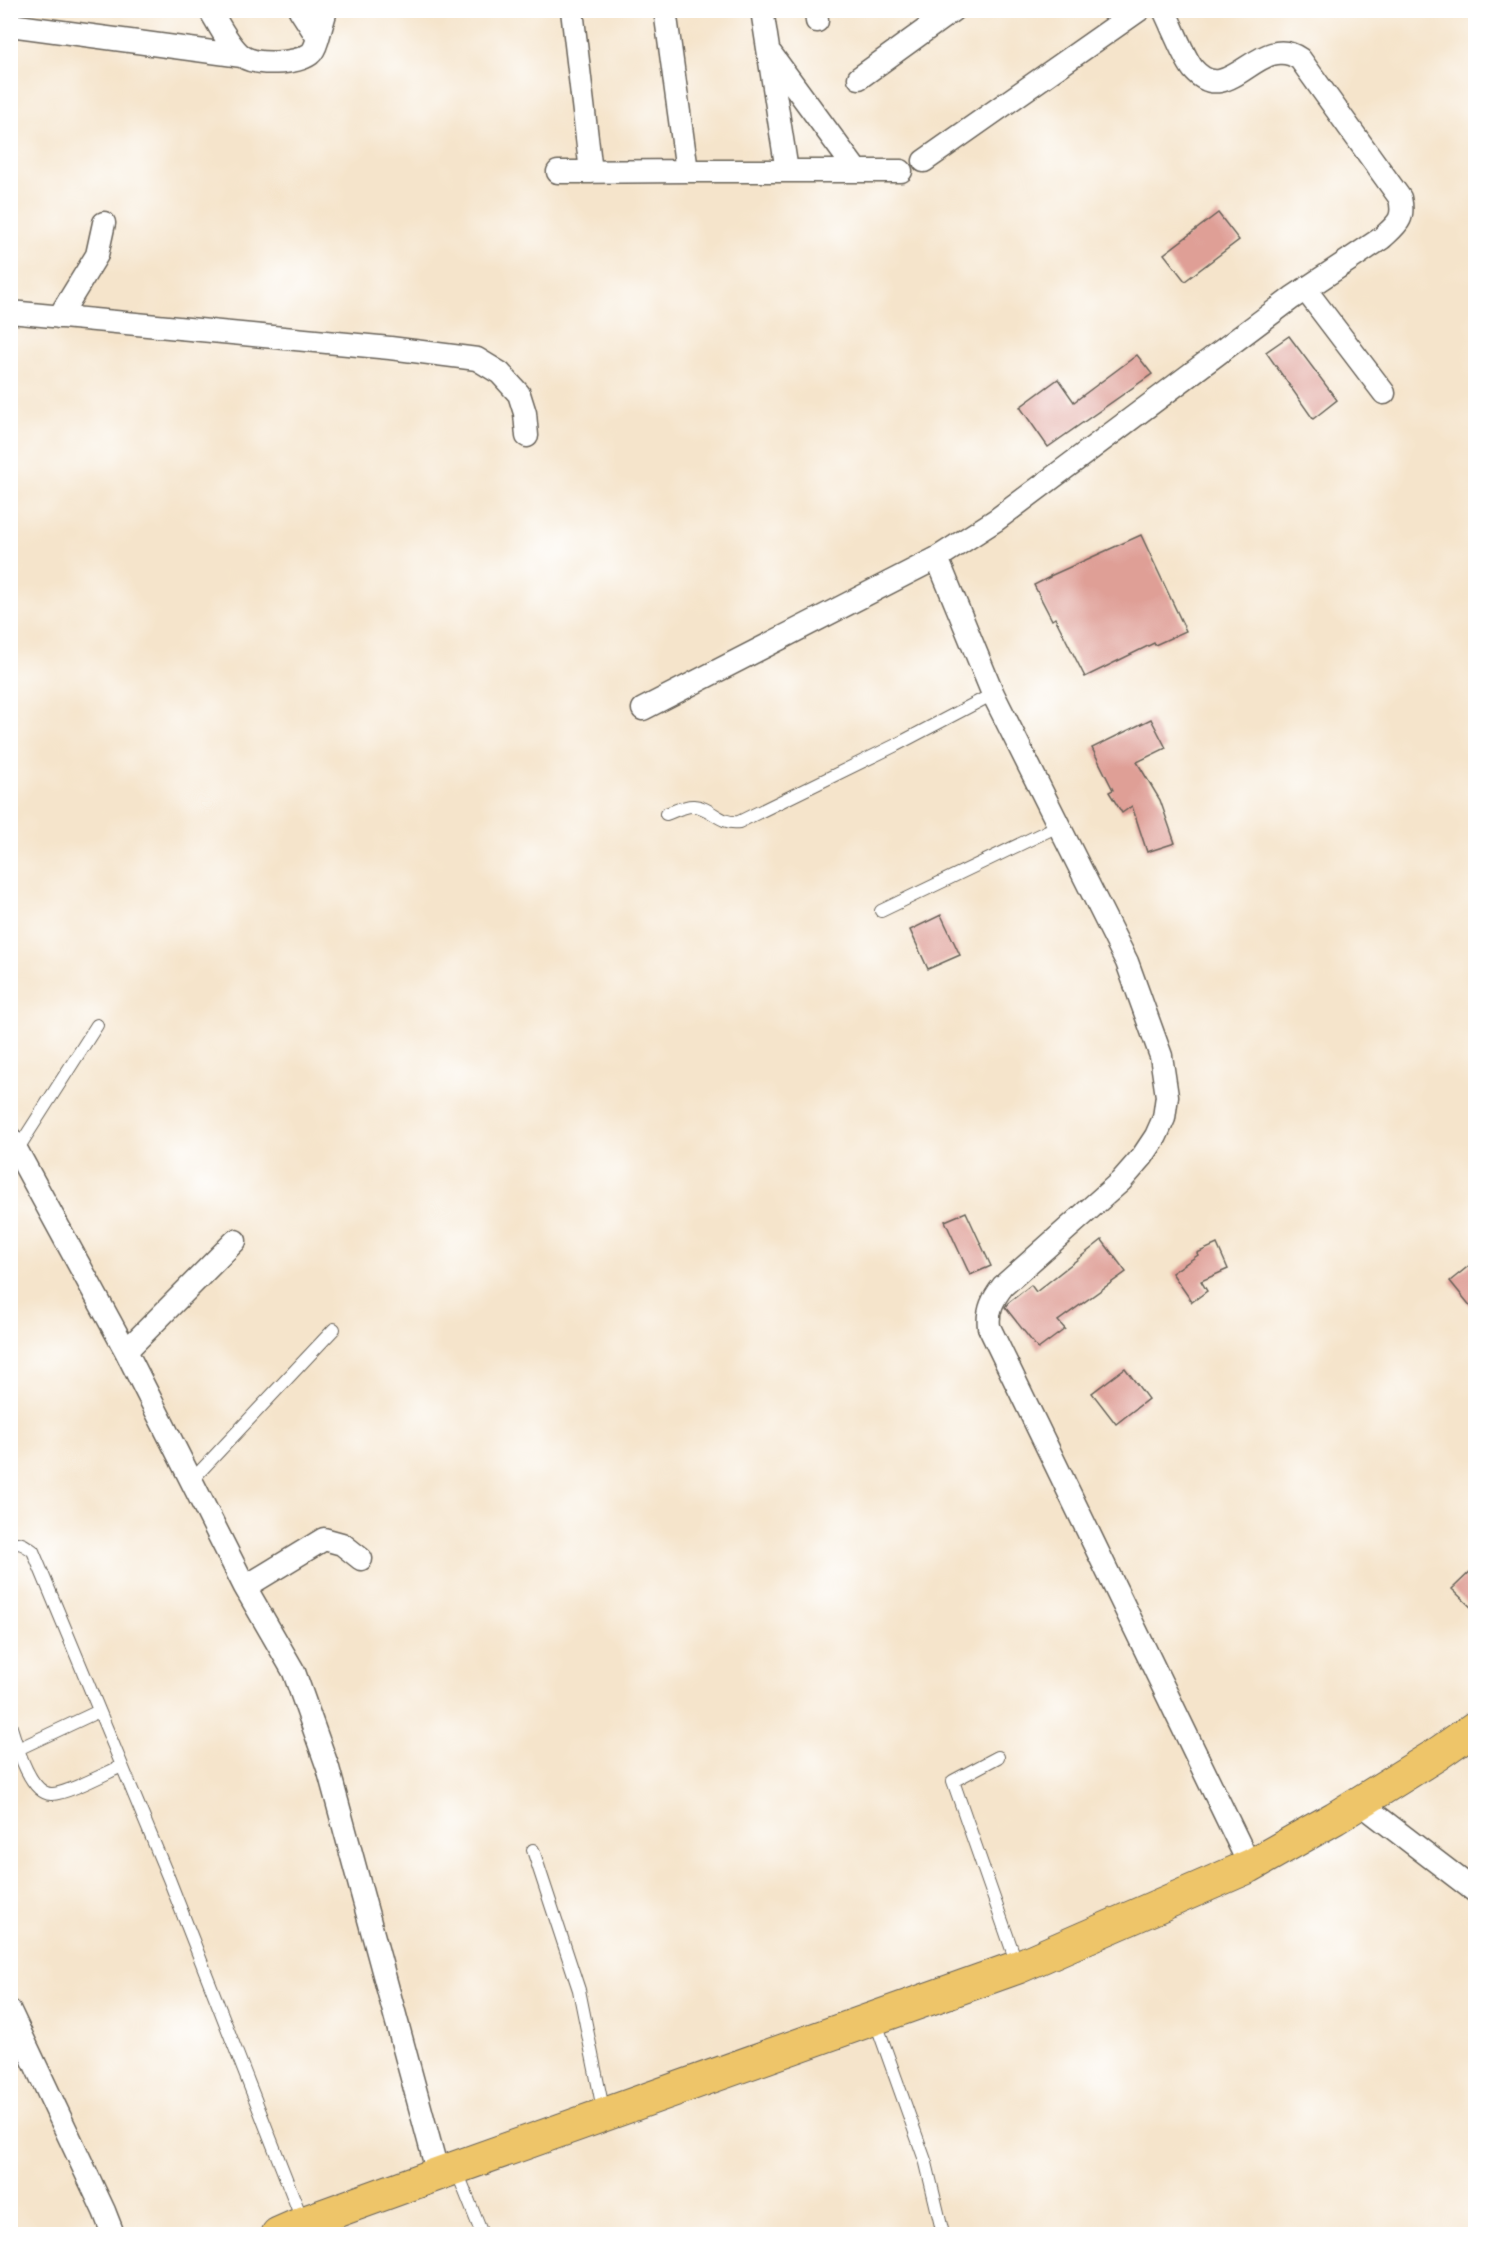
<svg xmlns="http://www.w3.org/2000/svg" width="1486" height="2245" viewBox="0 0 1486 2245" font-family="'Playpen Sans',sans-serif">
  <rect width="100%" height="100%" fill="#fff"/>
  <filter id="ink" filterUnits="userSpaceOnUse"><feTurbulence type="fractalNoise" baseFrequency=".0167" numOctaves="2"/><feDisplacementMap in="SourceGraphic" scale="12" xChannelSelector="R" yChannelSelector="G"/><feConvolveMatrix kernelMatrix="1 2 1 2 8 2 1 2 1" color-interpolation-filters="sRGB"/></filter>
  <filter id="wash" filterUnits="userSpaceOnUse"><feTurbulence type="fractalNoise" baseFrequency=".008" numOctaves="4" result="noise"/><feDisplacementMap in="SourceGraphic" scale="24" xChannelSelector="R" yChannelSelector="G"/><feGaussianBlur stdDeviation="1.35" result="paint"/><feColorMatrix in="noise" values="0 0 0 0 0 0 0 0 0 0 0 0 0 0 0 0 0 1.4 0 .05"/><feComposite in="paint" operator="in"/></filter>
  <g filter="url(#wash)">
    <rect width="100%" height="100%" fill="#f5e4cb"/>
    <g id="blocks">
      <path fill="#df9f96" d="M 1218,213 L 1239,240 L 1185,281 L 1164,254 Z
        M 1289,336 L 1337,400 L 1313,419 L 1266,352 Z
        M 1137,355 L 1152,374 L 1048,447 L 1020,407 L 1058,379 L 1074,402 Z
        M 1141,535 L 1186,631 L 1155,645 L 1154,643 L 1085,677 L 1055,618 L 1052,620 L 1034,585 L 1050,577 L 1050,576 Z
        M 1151,719 L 1166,748 L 1137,762 L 1160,800 L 1175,843 L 1147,852 L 1132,806 L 1122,813 L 1109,792 L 1113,790 L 1092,748 Z
        M 941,915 L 960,955 L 928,969 L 910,930 Z
        M 966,1212 L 991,1266 L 970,1275 L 945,1221 Z
        M 1102,1240 L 1126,1272 L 1058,1321 L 1065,1329 L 1038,1349 L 1005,1307 L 1008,1303 L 1031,1285 L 1036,1292 Z
        M 1217,1244 L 1228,1269 L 1201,1281 L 1207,1291 L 1192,1302 L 1172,1273 L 1198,1255 L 1197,1253 Z
        M 1476,1260 L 1476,1313 L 1450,1281 Z
        M 1125,1368 L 1148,1399 L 1116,1424 L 1092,1393 Z
        M 1476,1566 L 1476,1612 L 1452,1589 Z"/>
    </g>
  </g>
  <g filter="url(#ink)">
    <use href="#blocks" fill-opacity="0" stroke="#686259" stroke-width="1.5"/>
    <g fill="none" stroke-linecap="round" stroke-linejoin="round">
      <g stroke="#686259" stroke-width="14">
        <path id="service" d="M 666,814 C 675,811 685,805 694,806 C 711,807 720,825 739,822 L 896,745 L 993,694
          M 881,911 L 1060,825
          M 17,1150 L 97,1025
          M 192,1480 L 334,1329
          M 10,1544 C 20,1541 25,1545 33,1551 L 169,1879 L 303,2222
          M 10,1724 C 16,1743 29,1793 51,1794 C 65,1795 108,1772 122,1766
          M 18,1749 L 99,1711
          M 998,1757 L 953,1781 L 1018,1967
          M 533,1850 L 579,1990 L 604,2114
          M 875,2020 L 926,2163 L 943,2234
          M 456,2169 L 482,2234"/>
      </g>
      <g stroke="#686259" stroke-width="25">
        <path id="minor" d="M 210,10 C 219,25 229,46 242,56 C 256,66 296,64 310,54 C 315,50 316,44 318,38 L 300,10
          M 572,10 L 591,172
          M 665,10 L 687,171 L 901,171
          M 762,10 L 787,171
          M 816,10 L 817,21
          M 1164,10 C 1172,26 1183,56 1193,69 C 1229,111 1259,30 1300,59 L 1400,198 C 1405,220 1397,224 1382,238 L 1292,298 L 996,520 L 937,558 L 993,694 L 1127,962 L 1161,1056 L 1167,1096 L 1164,1118 L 1156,1136 L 1142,1157 L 1121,1181 L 1003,1286 C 993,1299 987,1310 989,1327 L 1250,1866
          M 10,25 L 242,56
          M 318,38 L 326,10
          M 771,54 L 856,170
          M 859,78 L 953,10
          M 924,161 L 1139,10
          M 558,172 L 687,171
          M 1305,289 L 1384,393
          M 10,312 L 390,348 L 477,359 L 500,373 L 519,394 L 525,413 L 527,436
          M 59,317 L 97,255 L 104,223
          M 643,709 L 937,558
          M 10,1138 L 126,1351 L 245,1587 L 294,1672 L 328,1768 L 438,2174
          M 126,1351 L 235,1241
          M 245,1587 L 324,1539 L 342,1544 L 361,1559
          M 1360,1803 L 1476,1892
          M 10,2011 L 104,2211 L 113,2234"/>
      </g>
      <g stroke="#686259" stroke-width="35">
        <path id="trunk" d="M 278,2234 L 303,2223 L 438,2174 L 1018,1967 L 1250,1866 L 1335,1818 L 1436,1755 L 1476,1727"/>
      </g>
      <use href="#service" stroke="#fff" stroke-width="12"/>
      <use href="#minor" stroke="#fff" stroke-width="22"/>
      <use href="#trunk" stroke="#eec569" stroke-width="33"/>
    </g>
  </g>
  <rect width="1486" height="2245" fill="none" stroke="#fff" stroke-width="36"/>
</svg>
